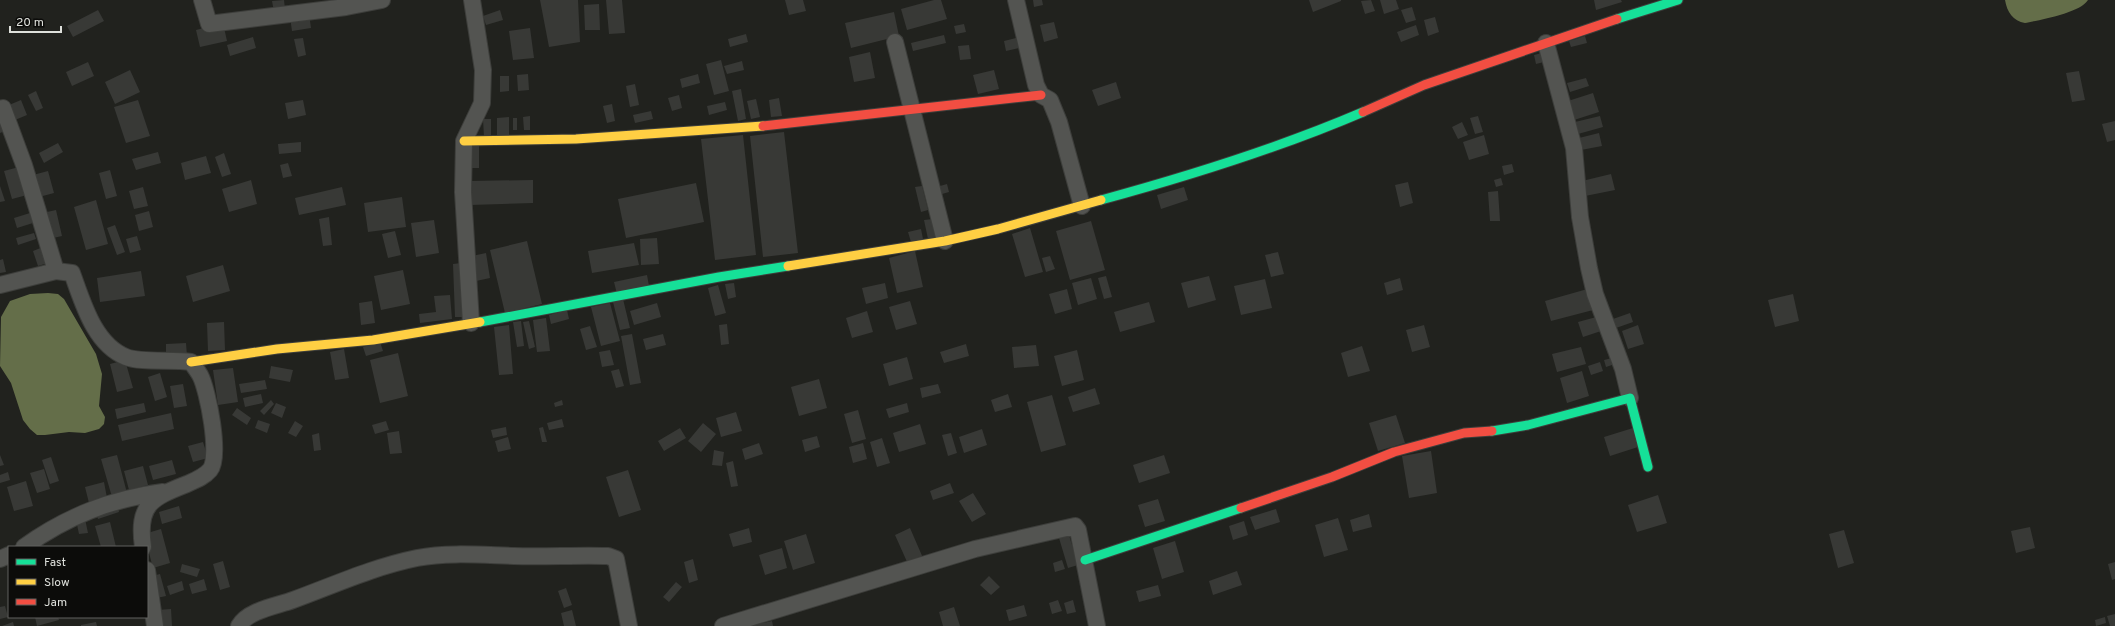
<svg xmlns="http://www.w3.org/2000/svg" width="2115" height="626" viewBox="0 0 2115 626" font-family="Overpass,sans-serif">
  <rect width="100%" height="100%" fill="#21221e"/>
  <path fill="#646e49" d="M 2005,0 L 2088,0 C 2080,13 2040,20 2025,23 C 2013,21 2007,12 2005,0 Z
    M 48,293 L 58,294 L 64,299 L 96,354 L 102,374 L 99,406 L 105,417 L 104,424 L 99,429 L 85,433 L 69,432 L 45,435 L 37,435 L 30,429 L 23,420 L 11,383 L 0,366 L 1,317 L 10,301 L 30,294 Z"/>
  <path fill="#383936" d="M 284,0 L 285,9 L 274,12 L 272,1 Z
    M 540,0 L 578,0 L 580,42 L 549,47 Z
    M 606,0 L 622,0 L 625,33 L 609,34 Z
    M 785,0 L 803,0 L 806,11 L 789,15 Z
    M 934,0 L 941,0 L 947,19 L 907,30 L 901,9 Z
    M 1033,0 L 1042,0 L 1043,5 L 1034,7 Z
    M 1309,0 L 1341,0 L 1341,1 L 1313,12 Z
    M 1371,0 L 1375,11 L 1365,14 L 1361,1 Z
    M 1380,0 L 1396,0 L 1399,9 L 1384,14 Z
    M 1594,0 L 1621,0 L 1622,2 L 1596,10 Z
    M 599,4 L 600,30 L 585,30 L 584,5 Z
    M 1412,7 L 1416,20 L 1406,23 L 1401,10 Z
    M 98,10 L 104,21 L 73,37 L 67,26 Z
    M 500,10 L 503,20 L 486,25 L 483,16 Z
    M 894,12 L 899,36 L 851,48 L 845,23 Z
    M 309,14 L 311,28 L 292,31 L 290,17 Z
    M 1435,17 L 1439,32 L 1428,36 L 1424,20 Z
    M 1054,22 L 1058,38 L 1044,42 L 1040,25 Z
    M 223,23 L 227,41 L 200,47 L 196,30 Z
    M 964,24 L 966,32 L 956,34 L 954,26 Z
    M 1416,25 L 1419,35 L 1401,42 L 1397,32 Z
    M 530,28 L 534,58 L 513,60 L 509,31 Z
    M 746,34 L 748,42 L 730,47 L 728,39 Z
    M 944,35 L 946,43 L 913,51 L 911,43 Z
    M 1585,36 L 1587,43 L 1571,47 L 1569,41 Z
    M 253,37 L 256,48 L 230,56 L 227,45 Z
    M 303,38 L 306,55 L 298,57 L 294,39 Z
    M 1016,38 L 1019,48 L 1006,51 L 1004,41 Z
    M 969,45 L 971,59 L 960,60 L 958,46 Z
    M 870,52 L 875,78 L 854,82 L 849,57 Z
    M 1546,52 L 1548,61 L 1536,64 L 1534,55 Z
    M 721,60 L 729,91 L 714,95 L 706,64 Z
    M 742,61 L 744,70 L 727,74 L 724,66 Z
    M 88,62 L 94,76 L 72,86 L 66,72 Z
    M 130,70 L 140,92 L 115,104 L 105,82 Z
    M 994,70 L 999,89 L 978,94 L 973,75 Z
    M 2079,71 L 2085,100 L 2072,102 L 2066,73 Z
    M 528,74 L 529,90 L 518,91 L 517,75 Z
    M 698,74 L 700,83 L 682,88 L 680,79 Z
    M 500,76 L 509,76 L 509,91 L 500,92 Z
    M 1586,78 L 1589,86 L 1570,92 L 1567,83 Z
    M 1116,82 L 1121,98 L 1098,106 L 1092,90 Z
    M 635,84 L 639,105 L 630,107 L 626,86 Z
    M 741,89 L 746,119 L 738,121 L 732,91 Z
    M 36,91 L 43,108 L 36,111 L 28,95 Z
    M 1593,93 L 1599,112 L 1574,120 L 1568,101 Z
    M 679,95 L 682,108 L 672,111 L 668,98 Z
    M 779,98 L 782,116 L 771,117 L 769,100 Z
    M 756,99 L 760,117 L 751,119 L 747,101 Z
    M 21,100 L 27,115 L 15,120 L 9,105 Z
    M 138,100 L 150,136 L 126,143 L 114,107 Z
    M 303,100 L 306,115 L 288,119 L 285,103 Z
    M 725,102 L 727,110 L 709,115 L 707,106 Z
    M 612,104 L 615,121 L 607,123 L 603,106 Z
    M 651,111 L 653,119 L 635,123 L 633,115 Z
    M 530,116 L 530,130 L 524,130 L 523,117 Z
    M 1478,116 L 1483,132 L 1475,134 L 1470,118 Z
    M 1600,116 L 1603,127 L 1578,134 L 1575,122 Z
    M 509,117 L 509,136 L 497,136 L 497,118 Z
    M 0,118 L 5,131 L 0,133 Z
    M 513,118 L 517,118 L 517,130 L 513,130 Z
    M 483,119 L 491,119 L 491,137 L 484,137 Z
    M 2115,121 L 2115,140 L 2107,142 L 2102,124 Z
    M 1462,122 L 1468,135 L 1458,139 L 1452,127 Z
    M 784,132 L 798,253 L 763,257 L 750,136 Z
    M 1599,133 L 1602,146 L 1581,150 L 1579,138 Z
    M 743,135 L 756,255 L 715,260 L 701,139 Z
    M 1484,135 L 1489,154 L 1469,160 L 1463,142 Z
    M 301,142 L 301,152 L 279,154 L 278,144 Z
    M 58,143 L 63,152 L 44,163 L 39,153 Z
    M 468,146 L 479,146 L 479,168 L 469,168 Z
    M 158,152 L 161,163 L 136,170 L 132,159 Z
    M 224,153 L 231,174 L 222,177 L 215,157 Z
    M 206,156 L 211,173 L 185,180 L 181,163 Z
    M 288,163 L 292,176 L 283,178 L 280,165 Z
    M 1512,164 L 1514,172 L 1504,175 L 1502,166 Z
    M 19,167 L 27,195 L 12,199 L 4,171 Z
    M 110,170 L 117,196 L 106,199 L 99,173 Z
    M 48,171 L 54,193 L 39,197 L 33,175 Z
    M 1611,174 L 1615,190 L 1585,196 L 1582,181 Z
    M 1501,178 L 1503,185 L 1496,187 L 1494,180 Z
    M 251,180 L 257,204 L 229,212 L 222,189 Z
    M 533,180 L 533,203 L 470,205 L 470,181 Z
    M 1408,182 L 1413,203 L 1400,207 L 1395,185 Z
    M 696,183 L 704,222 L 626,238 L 618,199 Z
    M 947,184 L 949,192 L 935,196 L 933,188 Z
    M 0,186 L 5,201 L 0,202 Z
    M 922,186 L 928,210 L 921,212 L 915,187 Z
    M 143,187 L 148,206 L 134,209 L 129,191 Z
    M 342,187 L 346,205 L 299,215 L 295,198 Z
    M 1184,187 L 1188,200 L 1161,209 L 1157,195 Z
    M 1498,191 L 1500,221 L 1490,221 L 1488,192 Z
    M 402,197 L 406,227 L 368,232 L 364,203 Z
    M 96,200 L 108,244 L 86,250 L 74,207 Z
    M 56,210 L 62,236 L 53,238 L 47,212 Z
    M 149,211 L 153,227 L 139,231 L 135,215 Z
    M 30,213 L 33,223 L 17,228 L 14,218 Z
    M 329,217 L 332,245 L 323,246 L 319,219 Z
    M 933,219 L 936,237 L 928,239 L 924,220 Z
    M 434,220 L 439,253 L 416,257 L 411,223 Z
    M 1091,221 L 1105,270 L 1070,280 L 1056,231 Z
    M 115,225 L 125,252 L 117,255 L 107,228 Z
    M 1030,228 L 1043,272 L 1025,277 L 1012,234 Z
    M 921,229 L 923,239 L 911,242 L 908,232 Z
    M 395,231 L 401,255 L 388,258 L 382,234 Z
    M 34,233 L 36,239 L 18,245 L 16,238 Z
    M 137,236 L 141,250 L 130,253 L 126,239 Z
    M 657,238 L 659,264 L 641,265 L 640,239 Z
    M 527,241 L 542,304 L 505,313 L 490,250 Z
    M 634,243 L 639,265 L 592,273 L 588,251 Z
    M 43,247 L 48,263 L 38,266 L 33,251 Z
    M 915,251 L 923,287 L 897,293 L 889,258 Z
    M 1278,252 L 1284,274 L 1271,277 L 1265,255 Z
    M 486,253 L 490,278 L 476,281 L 472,256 Z
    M 1050,256 L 1055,269 L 1046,272 L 1042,258 Z
    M 3,259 L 6,272 L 0,273 L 0,260 Z
    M 461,263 L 464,317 L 455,317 L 453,264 Z
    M 223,265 L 230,291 L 193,302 L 186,276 Z
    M 403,270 L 410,304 L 381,310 L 374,276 Z
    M 141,271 L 145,296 L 100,302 L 97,278 Z
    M 647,275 L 649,286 L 617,294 L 614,282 Z
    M 1106,276 L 1112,297 L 1104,299 L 1098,278 Z
    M 1209,276 L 1216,300 L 1188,308 L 1181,283 Z
    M 1091,278 L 1097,299 L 1078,305 L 1072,283 Z
    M 1400,278 L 1403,290 L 1387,295 L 1384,283 Z
    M 1265,279 L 1272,308 L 1241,315 L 1234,286 Z
    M 734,283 L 736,297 L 728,299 L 725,284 Z
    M 885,283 L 888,298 L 866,304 L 862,288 Z
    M 718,285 L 726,313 L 715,316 L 708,288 Z
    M 1591,288 L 1597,309 L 1551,321 L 1545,301 Z
    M 1067,289 L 1072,309 L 1055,314 L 1049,294 Z
    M 1793,294 L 1799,321 L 1775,327 L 1768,300 Z
    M 450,295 L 452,319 L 420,323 L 419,314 L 436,312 L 434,296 Z
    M 623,299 L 630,328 L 620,330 L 613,302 Z
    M 372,301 L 375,323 L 361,325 L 359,303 Z
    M 910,301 L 917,324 L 896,330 L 889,307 Z
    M 1149,302 L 1155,322 L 1120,332 L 1114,312 Z
    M 610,303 L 620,341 L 601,346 L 591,307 Z
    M 657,303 L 661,317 L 634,325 L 630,311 Z
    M 567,310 L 569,319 L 551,324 L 549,315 Z
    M 867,311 L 873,332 L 852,338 L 846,318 Z
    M 1630,313 L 1633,322 L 1616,328 L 1613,319 Z
    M 1600,316 L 1604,330 L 1583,337 L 1578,322 Z
    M 546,318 L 550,351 L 537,352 L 533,320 Z
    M 521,321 L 524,346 L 517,347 L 513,322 Z
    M 529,321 L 535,347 L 529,349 L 523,322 Z
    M 224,322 L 225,350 L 208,351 L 207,323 Z
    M 727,324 L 729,344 L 721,345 L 719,325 Z
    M 509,325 L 513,374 L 499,375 L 494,327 Z
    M 1424,325 L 1430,347 L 1412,352 L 1406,330 Z
    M 1638,325 L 1644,344 L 1628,349 L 1622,331 Z
    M 590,326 L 597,347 L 586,350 L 580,329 Z
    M 632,334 L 641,383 L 630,385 L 621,336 Z
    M 663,334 L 666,345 L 646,350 L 643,339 Z
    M 380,342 L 383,351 L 366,356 L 363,347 Z
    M 186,343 L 187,356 L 166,357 L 166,344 Z
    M 966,344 L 969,356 L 944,363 L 940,352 Z
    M 1036,345 L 1039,366 L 1014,368 L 1012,347 Z
    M 1362,346 L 1370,371 L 1348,377 L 1341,353 Z
    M 1581,347 L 1586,364 L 1557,372 L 1552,354 Z
    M 344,349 L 349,378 L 335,380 L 330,352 Z
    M 610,350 L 614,365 L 602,367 L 599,352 Z
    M 1077,350 L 1084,380 L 1062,386 L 1054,356 Z
    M 398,353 L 408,396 L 380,403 L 370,360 Z
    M 907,357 L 913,379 L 889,386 L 883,364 Z
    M 1616,357 L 1618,363 L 1606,367 L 1604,360 Z
    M 125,360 L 133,388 L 117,392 L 110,364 Z
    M 1600,362 L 1603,371 L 1591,375 L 1588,366 Z
    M 271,366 L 293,370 L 290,382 L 269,378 Z
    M 233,368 L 238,402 L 218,405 L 213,370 Z
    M 619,369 L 624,386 L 616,388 L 611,371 Z
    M 1582,371 L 1589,396 L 1567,403 L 1560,378 Z
    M 160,373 L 167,397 L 155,401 L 148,377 Z
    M 819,379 L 827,408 L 799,416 L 791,387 Z
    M 265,380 L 267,389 L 241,393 L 239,384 Z
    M 183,384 L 187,406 L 174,408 L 170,386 Z
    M 938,384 L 941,393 L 922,398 L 920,388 Z
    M 1095,388 L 1100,404 L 1073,412 L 1068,397 Z
    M 261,394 L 263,403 L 245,407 L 243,398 Z
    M 1008,394 L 1012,407 L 995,412 L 991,400 Z
    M 1052,395 L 1066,445 L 1041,452 L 1027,402 Z
    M 271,400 L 274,404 L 264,415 L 260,411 Z
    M 562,400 L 563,405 L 555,407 L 554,403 Z
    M 144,403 L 146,412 L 117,419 L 115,409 Z
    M 276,403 L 286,407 L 282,418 L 271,413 Z
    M 907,403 L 909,412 L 889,418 L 886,409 Z
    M 237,408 L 251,418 L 247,425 L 232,415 Z
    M 858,410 L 866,439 L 852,443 L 844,414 Z
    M 736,412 L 742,431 L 721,437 L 716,418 Z
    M 171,413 L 174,429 L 122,441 L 118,425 Z
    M 1396,415 L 1405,443 L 1378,451 L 1369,423 Z
    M 562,419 L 564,427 L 549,430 L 547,423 Z
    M 258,420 L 270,424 L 267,433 L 255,428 Z
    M 295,421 L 303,426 L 296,437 L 288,433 Z
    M 386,421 L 389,430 L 375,434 L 372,425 Z
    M 703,423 L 716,434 L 701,452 L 688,441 Z
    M 920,424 L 926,444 L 899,452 L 893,433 Z
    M 506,427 L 507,435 L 493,438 L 491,430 Z
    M 543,427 L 547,442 L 542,442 L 539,428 Z
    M 680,428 L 686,438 L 664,451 L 658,441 Z
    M 1633,428 L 1638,447 L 1610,456 L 1604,437 Z
    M 982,429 L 987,445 L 964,453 L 959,437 Z
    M 399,431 L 402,453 L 390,454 L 387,433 Z
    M 319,433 L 321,450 L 314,451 L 312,435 Z
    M 951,433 L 957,453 L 948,456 L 942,435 Z
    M 817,436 L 820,447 L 805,452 L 802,440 Z
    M 508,437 L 511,449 L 498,452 L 495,441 Z
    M 882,438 L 890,463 L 877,467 L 870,442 Z
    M 203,442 L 208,458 L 193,462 L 188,446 Z
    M 759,443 L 763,454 L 745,460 L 742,449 Z
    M 863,443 L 867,459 L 853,463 L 849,447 Z
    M 714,450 L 724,452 L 722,466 L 712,465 Z
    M 1431,451 L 1437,493 L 1409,498 L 1402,456 Z
    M 0,455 L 4,465 L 0,466 Z
    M 117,455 L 127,493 L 112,497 L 101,459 Z
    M 1164,455 L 1170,473 L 1139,483 L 1133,465 Z
    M 51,457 L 59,481 L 50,484 L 42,460 Z
    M 172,460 L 176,474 L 153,480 L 149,466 Z
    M 733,461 L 738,486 L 731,487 L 726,463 Z
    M 143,466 L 148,485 L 129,490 L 124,471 Z
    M 44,469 L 50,489 L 37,493 L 30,473 Z
    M 628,470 L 641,510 L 619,517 L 606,477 Z
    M 8,472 L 10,480 L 0,483 L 0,475 Z
    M 26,481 L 33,506 L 14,511 L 7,487 Z
    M 104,482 L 107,498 L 89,503 L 85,487 Z
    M 950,483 L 954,493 L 933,500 L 930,491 Z
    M 973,493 L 986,514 L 972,522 L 959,501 Z
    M 1658,495 L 1667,523 L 1637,532 L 1628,505 Z
    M 1158,499 L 1165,521 L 1145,527 L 1138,505 Z
    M 117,504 L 119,512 L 98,519 L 96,511 Z
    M 179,506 L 182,518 L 162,524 L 159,512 Z
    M 1276,509 L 1280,522 L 1255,530 L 1250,517 Z
    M 1369,514 L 1372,527 L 1353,532 L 1350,520 Z
    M 1338,518 L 1348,550 L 1324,557 L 1315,525 Z
    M 85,519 L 88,533 L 79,534 L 76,520 Z
    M 1244,521 L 1248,535 L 1233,540 L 1229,526 Z
    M 110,522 L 116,547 L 101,547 L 95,526 Z
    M 2030,527 L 2035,548 L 2016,553 L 2011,531 Z
    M 749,528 L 752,542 L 733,547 L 729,534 Z
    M 910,528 L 923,558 L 908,564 L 895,535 Z
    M 161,529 L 170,563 L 153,568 L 144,534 Z
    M 1844,530 L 1854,563 L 1838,568 L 1829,534 Z
    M 806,534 L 815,563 L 793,570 L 784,541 Z
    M 1069,535 L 1078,565 L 1068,568 L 1059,538 Z
    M 1175,541 L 1184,572 L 1162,579 L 1153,548 Z
    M 782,548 L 787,568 L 765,575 L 759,555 Z
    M 693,559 L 698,580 L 689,583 L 684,562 Z
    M 1062,560 L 1065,569 L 1055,572 L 1053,563 Z
    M 223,561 L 230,587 L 220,590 L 213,564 Z
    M 2115,562 L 2115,579 L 2112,580 L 2108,564 Z
    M 182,564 L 200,569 L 197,577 L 180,572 Z
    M 1237,571 L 1242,585 L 1213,595 L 1209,581 Z
    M 160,574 L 166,596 L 157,598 L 152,576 Z
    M 989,576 L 1000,587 L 991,595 L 980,585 Z
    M 204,579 L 207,590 L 192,594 L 189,584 Z
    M 182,581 L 184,590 L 170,595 L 167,586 Z
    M 676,582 L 682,587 L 669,602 L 663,597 Z
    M 1158,585 L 1161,596 L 1139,602 L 1136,591 Z
    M 566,588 L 572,605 L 564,608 L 558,591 Z
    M 1058,600 L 1062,611 L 1052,614 L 1049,603 Z
    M 1073,600 L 1076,612 L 1067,614 L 1064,603 Z
    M 1024,605 L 1027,616 L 1009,621 L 1006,610 Z
    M 5,606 L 8,617 L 0,619 L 0,607 Z
    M 954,607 L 960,626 L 943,626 L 939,612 Z
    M 171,609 L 172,626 L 158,626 L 158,610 Z
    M 572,610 L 576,626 L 564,626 L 561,613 Z
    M 2115,614 L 2115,626 L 2110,626 L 2107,616 Z
    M 35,617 L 58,617 L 59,620 L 37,626 Z
    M 2105,617 L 2106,623 L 2096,626 L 2095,620 Z
    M 772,621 L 773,626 L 754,626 L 754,625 Z
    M 13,622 L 14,626 L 2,626 Z
    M 96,622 L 97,626 L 81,626 L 81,625 Z"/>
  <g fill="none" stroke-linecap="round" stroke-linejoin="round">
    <g stroke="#3d3e3b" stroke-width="18">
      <path id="street" d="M 202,0 L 209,24 L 346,7 L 382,0
        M 1016,0 L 1036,85 L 1041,95 L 1050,100 L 1059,122 L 1082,206
        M 895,42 L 945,241
        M 1546,43 L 1574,148 L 1580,217 L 1589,268 L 1595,294 L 1623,369 L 1630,398
        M 0,109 L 3,108 L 24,165 L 56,271
        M 0,285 L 56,271 L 72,273 C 83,303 94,344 126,357 C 141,363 173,359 191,362 C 194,366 197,370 200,375 C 208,390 221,457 210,470 C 204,477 196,480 187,484 C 151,498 137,505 143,547
        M 471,323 L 463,192 L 464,141 L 482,103 L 483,70 L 472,0
        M 24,547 C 67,516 111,499 163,492
        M 0,559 L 9,555
        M 147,570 L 155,626
        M 239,626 C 248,610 277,606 293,600 C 334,585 373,567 417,558 C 449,552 481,555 514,556 C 545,557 577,555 608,556 L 616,559 L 629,626
        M 723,626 L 975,549 L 1075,526 L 1078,530 L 1097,626"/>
    </g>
    <g stroke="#3d3e3b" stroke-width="11">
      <path id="fast" d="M 1617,19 L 1678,0
        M 1101,200 C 1189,176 1279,148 1363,112
        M 480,322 L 719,277 L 788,266
        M 1492,431 L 1528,425 L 1630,398 L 1648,467
        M 1085,560 L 1241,508"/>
    </g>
    <g stroke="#3d3e3b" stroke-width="11">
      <path id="slow" d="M 464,141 L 576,139 L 763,126
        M 788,266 L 945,241 L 998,229 L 1101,200
        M 191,362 L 277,349 L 373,340 L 480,322"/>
    </g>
    <g stroke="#3d3e3b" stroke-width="11">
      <path id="jam" d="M 1363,112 L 1424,85 L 1617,19
        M 763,126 L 1041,95
        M 1241,508 L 1332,477 L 1394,452 L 1464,433 L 1492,431"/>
    </g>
    <use href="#street" stroke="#535451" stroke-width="16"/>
    <use href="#fast" stroke="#16e098" stroke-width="9"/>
    <use href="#slow" stroke="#ffcf43" stroke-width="9"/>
    <use href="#jam" stroke="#f24e42" stroke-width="9"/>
  </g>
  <rect x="8" y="546" width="140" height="72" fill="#0c0c0a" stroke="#60615e"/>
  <rect x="16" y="559" width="20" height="6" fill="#16e098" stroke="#60615e"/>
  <text x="44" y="566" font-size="12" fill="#dee0db">Fast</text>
  <rect x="16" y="579" width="20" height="6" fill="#ffcf43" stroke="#60615e"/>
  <text x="44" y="586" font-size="12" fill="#dee0db">Slow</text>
  <rect x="16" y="599" width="20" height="6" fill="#f24e42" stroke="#60615e"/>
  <text x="44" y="606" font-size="12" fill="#dee0db">Jam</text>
  <path d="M10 26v6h51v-6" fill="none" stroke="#dee0db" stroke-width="2"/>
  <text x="16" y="26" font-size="12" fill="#dee0db" stroke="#0c0c0a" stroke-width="3" paint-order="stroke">20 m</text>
</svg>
